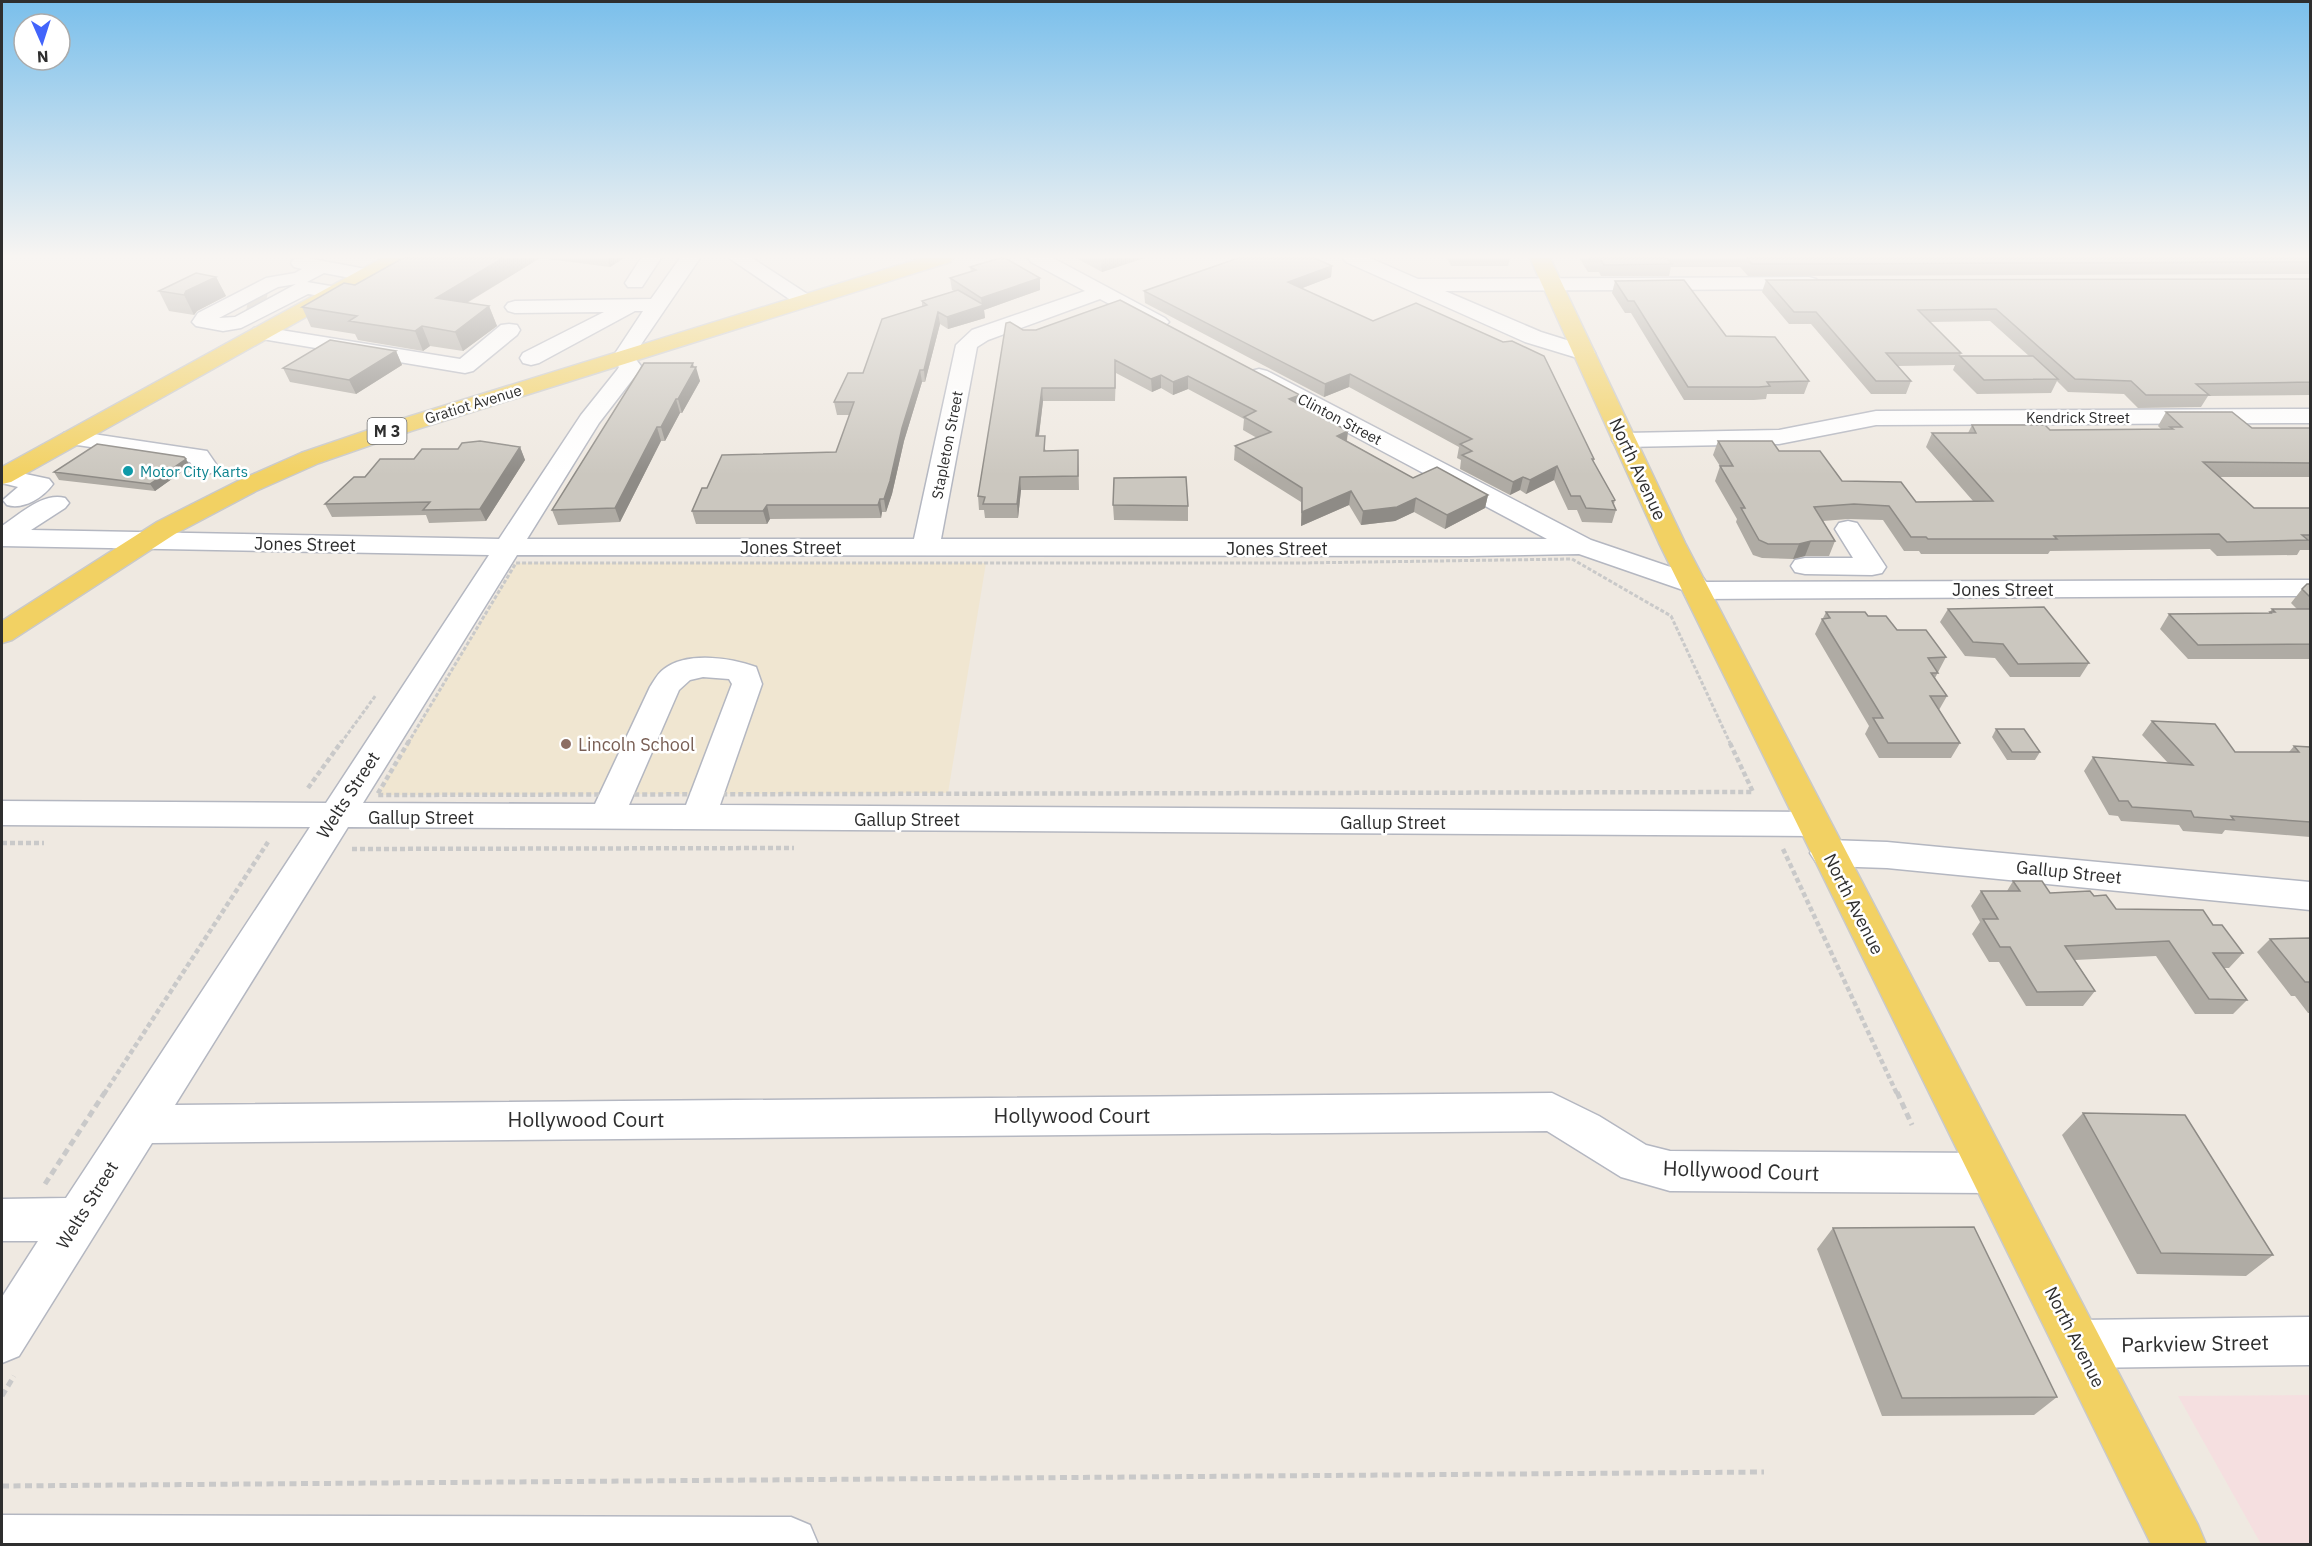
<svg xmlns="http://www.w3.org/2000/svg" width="2312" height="1546" viewBox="0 0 2312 1546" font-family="'IBM Plex Sans',sans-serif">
  <rect width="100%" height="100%" fill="#efe9e1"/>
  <path fill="#f0e6d1" d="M 516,563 L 986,563 L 948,793 L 377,795 Z"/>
  <path fill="#f5dfe0" d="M 2310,1395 L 2310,1544 L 2261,1544 L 2178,1396 Z"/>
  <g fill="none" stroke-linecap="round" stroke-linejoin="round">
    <path stroke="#c8c4bd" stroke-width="22" stroke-dasharray="22 11" stroke-linecap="butt" d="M 248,300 L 266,303"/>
    <g stroke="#b4b7c1" stroke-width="3">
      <path id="minor" d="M 307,258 L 366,269 L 373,271 L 376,275 L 373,279 L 366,281 L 324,273 L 307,282 L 342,288 L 345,292 L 342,296 L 335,298 L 308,294 L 241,328 L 223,331 L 196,326 L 192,322 L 198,313 L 266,278 L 295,273 L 302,269 L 294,267 L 291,263 L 294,259 ZM 296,284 L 235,317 L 219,318 L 278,287 Z
        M 641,258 L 661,258 L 642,287 L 628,287 L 625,283 Z
        M 680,258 L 700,258 L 640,346 L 634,357 L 641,366 L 639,371 L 599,423 L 527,539 L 914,539 L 956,345 L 972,330 L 1085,291 L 1031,262 L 1028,258 L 1053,258 L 1165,318 L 1169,322 L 1165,326 L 1158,328 L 1151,326 L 1100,299 L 988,340 L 977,347 L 941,539 L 1547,539 L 1251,381 L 1248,376 L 1251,371 L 1259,369 L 1267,371 L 1591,540 L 1703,578 L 1706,582 L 2310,580 L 2310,596 L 1696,599 L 1686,597 L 1683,590 L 1579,554 L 1468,556 L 517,555 L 363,803 L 595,804 L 650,687 C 654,681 658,673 664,669 C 687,651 732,658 756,667 L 762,684 L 720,805 L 1813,812 L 1825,815 L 1830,824 L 1825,833 L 1813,836 L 348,827 L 175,1105 L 1552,1093 L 1599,1116 L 1646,1145 L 1670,1151 L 1990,1153 L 2005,1159 L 2012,1173 L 2005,1187 L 1990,1193 L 1670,1191 L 1621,1177 L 1547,1131 L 152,1143 L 19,1356 L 2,1363 L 2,1297 L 38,1241 L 2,1241 L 2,1199 L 66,1198 L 310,827 L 2,825 L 2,801 L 326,803 L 489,555 L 2,546 L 2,526 C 20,514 43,492 65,498 L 69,503 L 65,508 L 31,530 L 499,539 L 581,415 L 617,370 L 619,367 L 612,358 L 643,311 L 635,311 L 539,363 L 531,365 L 523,363 L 520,358 L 523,353 L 604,312 L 515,313 L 508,311 L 505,307 L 508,303 L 515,301 L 651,299 ZM 703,677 L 729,679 L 732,684 L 686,805 L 629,805 L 679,690 L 690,680 Z
        M 729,258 L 752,258 L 812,297 L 815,301 L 812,305 L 798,305 Z
        M 1343,258 L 1370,258 L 1418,279 L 1809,277 L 1816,279 L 1819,283 L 1816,287 L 1809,289 L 1445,291 L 1541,332 L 1592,348 L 1595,353 L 1592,358 L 1584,360 L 1525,342 L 1346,262 Z
        M 509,324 L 517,325 L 520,330 L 517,335 L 473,371 L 465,373 L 262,339 L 254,338 L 251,333 L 254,328 L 262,327 L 460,359 L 501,325 Z
        M 2310,409 L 2310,423 L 1876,425 L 1779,444 L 1624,447 L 1615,445 L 1612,440 L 1615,435 L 1624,433 L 1779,430 L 1876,411 Z
        M 73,431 L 207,451 L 218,467 L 215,472 L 206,474 L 197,472 L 190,462 L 64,443 L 61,438 L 64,433 Z
        M 2,469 L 49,479 L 53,484 C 43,498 23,510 7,505 L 3,500 L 18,487 L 2,483 Z
        M 1848,521 L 1857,523 L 1861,529 L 1886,567 L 1882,573 L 1872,575 L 1805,574 L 1795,572 L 1791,566 L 1795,560 L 1805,558 L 1853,558 L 1835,529 L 1839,523 Z
        M 1828,840 L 1887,842 L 2310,882 L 2310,910 L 1887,868 L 1828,866 L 1816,862 L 1810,853 L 1816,844 Z
        M 2310,1317 L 2310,1365 L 2079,1368 L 2062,1361 L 2055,1344 L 2062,1327 L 2079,1320 Z
        M 2,1515 L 791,1517 L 810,1525 L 818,1544 L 2,1544 Z"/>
    </g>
    <g stroke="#c9c9c9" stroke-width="3">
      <path id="major" d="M 382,258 L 407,258 L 404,262 L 11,482 L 2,484 L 2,467 Z
        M 922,258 L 953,258 L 950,262 L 411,431 L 319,463 L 256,491 L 175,534 L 12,640 L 2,643 L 2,621 L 157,522 L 238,481 L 301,453 L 395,421 Z
        M 1530,258 L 1550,258 L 1685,543 L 2198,1525 L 2206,1544 L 2151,1544 L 1659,543 Z"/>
    </g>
    <path stroke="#c9c9c9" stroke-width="3" stroke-dasharray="4 2" stroke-linecap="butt" d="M 341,743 L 376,695
      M 408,743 L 516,563 L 1300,563 L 1572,559 L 1671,616 L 1730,743"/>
    <path stroke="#c9c9c9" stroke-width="4.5" stroke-dasharray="5 3" stroke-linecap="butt" d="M 409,741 L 377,795 L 1753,792 L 1729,741
      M 308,788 L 342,741
      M 2,843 L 44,843
      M 352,849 L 794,848
      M 1783,849 L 1897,1094
      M 104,1094 L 268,842"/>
    <path stroke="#c9c9c9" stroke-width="5" stroke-dasharray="7 4.5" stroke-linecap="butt" d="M 1897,1092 L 1912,1125
      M 45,1184 L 105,1092
      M 2,1396 L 14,1376
      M 2,1486 L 1764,1472"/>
    <use href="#minor" fill="#fff" fill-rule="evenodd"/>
    <use href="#major" fill="#f2d163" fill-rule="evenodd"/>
  </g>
  <path fill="#afaba4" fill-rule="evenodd" d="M 403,258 L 624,258 L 610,267 L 540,258 L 467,303 L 489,306 L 497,326 L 463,351 L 430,346 L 423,351 L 358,340 L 355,334 L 311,327 L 302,307 L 355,285 Z
    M 1076,258 L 1144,258 L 1102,272 Z
    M 1447,258 L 1510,258 L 1508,266 L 1451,266 Z
    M 1579,258 L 2310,258 L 2310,274 L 1748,276 L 1740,267 L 1671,267 L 1669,276 L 1601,276 L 1599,272 L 1588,272 Z
    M 1332,266 L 1331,277 L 1302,288 L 1594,459 L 1593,462 L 1615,500 L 1614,504 L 1616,510 L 1612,523 L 1582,522 L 1577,510 L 1568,510 L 1554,480 L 1526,494 L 1520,490 L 1510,495 L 1460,469 L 1461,460 L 1457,458 L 1459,447 L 1349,387 L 1324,397 L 1145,303 L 1144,291 Z
    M 970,267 L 1040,278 L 1040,290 L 984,310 L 985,318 L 948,329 L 940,324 L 925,382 L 922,382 L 904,441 L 892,494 L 886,512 L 882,512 L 881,518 L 770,519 L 767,524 L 696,524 L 692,511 L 707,488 L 836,452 L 850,415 L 837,415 L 834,402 L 863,373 L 922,306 L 922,301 L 954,291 L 952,290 L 950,278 L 971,272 Z
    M 216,277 L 226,296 L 197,311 L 194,315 L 169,311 L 159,291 Z
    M 2310,279 L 2310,395 L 2208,396 L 2201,407 L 2138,408 L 2124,394 L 2068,392 L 2057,381 L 2051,393 L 1977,394 L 1953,370 L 1955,365 L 1897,366 L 1911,381 L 1906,394 L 1871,394 L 1811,324 L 1789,324 L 1762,292 L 1766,280 ZM 1990,321 L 2029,356 L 1960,356 L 1961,353 L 1930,322 Z
    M 1615,281 L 1726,336 L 1809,381 L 1804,394 L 1767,394 L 1766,399 L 1754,400 L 1684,400 L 1631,313 L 1625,313 L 1612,293 Z
    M 1023,330 L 1300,395 L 1299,404 L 1348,431 L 1347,441 L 1413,478 L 1488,495 L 1485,508 L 1445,529 L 1414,512 L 1395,521 L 1361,525 L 1349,505 L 1301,526 L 1301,502 L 1234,460 L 1235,446 L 1257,438 L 1243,430 L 1244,419 L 1188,389 L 1173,395 L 1161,388 L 1152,392 L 1116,373 L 1115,401 L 1043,401 L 1039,436 L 1046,451 L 1078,450 L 1079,490 L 1021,490 L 1018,518 L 985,518 L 984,510 L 979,510 L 978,496 Z
    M 396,351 L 402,365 L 356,394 L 290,382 L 283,368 Z
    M 694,367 L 700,381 L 682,413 L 680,413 L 665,441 L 661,441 L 620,522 L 558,525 L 552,510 Z
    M 2166,412 L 2252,428 L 2310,428 L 2310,477 L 2219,477 L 2254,508 L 2310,508 L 2310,550 L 2300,550 L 2297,555 L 2217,556 L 2210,549 L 2050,551 L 2048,554 L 1921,554 L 1919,551 L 1904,551 L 1883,520 L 1848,519 L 1823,521 L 1835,541 L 1829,556 L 1805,556 L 1793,559 L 1762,558 L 1753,555 L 1736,522 L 1737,519 L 1715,481 L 1720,466 L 1713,455 L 1718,441 L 1779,451 L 1842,481 L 1916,502 L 1973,501 L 1926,447 L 1932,433 L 1968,433 L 1972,425 L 2050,430 L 2161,429 L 2158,426 Z
    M 520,447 L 525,460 L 486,521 L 429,523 L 426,515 L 332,517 L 325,504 L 365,477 L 414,459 L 458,449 Z
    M 190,466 L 155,491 L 59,480 L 54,472 Z
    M 1113,505 L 1188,506 L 1188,521 L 1114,520 Z
    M 2310,584 L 2310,659 L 2188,659 L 2160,629 L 2169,614 L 2269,613 L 2272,609 L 2297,609 L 2291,603 L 2302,589 Z
    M 1948,609 L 2089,663 L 2080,677 L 2010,677 L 1995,658 L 1965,656 L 1940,622 Z
    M 1826,612 L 1868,616 L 1897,630 L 1946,657 L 1935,678 L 1947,696 L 1939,710 L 1960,743 L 1951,758 L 1879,758 L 1865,734 L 1869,726 L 1815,634 L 1822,619 L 1823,618 Z
    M 2152,721 L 2235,752 L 2289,752 L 2294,746 L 2310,747 L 2310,837 L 2225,830 L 2222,834 L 2183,831 L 2179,825 L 2121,821 L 2118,816 L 2109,815 L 2084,771 L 2093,757 L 2168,763 L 2142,735 Z
    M 1996,729 L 2040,752 L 2035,760 L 2007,760 L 1992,737 Z
    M 2013,881 L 2050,893 L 2094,896 L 2116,909 L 2213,925 L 2243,953 L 2229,968 L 2224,968 L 2247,1000 L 2233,1014 L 2195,1014 L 2156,956 L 2075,960 L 2095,991 L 2083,1006 L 2026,1006 L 1999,962 L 1989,962 L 1972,934 L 1980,922 L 1971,906 L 1981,891 L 2007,891 Z
    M 2310,938 L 2310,1013 L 2308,1013 L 2295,996 L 2291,996 L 2257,952 L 2270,939 Z
    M 2083,1113 L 2273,1255 L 2246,1276 L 2137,1274 L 2062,1135 Z
    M 1833,1228 L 2057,1397 L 2034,1415 L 1882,1416 L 1817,1249 Z"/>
  <path fill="#8e8b86" d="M 503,258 L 540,258 L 443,317 L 436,298 Z
    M 607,258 L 624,258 L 610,267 Z
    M 1106,258 L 1144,258 L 1102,272 L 1101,260 Z
    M 1332,266 L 1331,277 L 1287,294 L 1288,282 Z
    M 216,277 L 226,296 L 197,311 L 194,315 L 184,295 L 186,291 Z
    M 1040,278 L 1040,290 L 984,310 L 985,318 L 948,329 L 947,317 L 982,306 L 981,298 Z
    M 489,306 L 497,326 L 463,351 L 455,332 Z
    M 938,312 L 940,324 L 925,382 L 924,370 Z
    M 422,326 L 430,346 L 423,351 L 415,331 Z
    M 396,351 L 402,365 L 356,394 L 349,380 Z
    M 693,363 L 694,369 L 696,367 L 700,381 L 682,413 L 678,399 Z
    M 920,370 L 922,382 L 904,441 L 892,494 L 886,512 L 884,499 L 902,428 Z
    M 1350,374 L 1349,387 L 1324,397 L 1325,384 Z
    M 1161,375 L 1161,388 L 1152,392 L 1151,379 Z
    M 1188,376 L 1188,389 L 1173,395 L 1173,382 Z
    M 1042,388 L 1043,401 L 1037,450 L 1036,436 Z
    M 1300,395 L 1298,408 L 1289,399 Z
    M 676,399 L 680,413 L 665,441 L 661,427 Z
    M 657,427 L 661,441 L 620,522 L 615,508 Z
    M 1348,431 L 1346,444 L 1337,436 Z
    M 520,447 L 525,460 L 486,521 L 480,509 Z
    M 186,459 L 190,466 L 155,491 L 150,484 Z
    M 1557,466 L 1554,480 L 1526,494 L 1530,480 Z
    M 1020,477 L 1021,490 L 1018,518 L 1017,504 Z
    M 1523,477 L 1520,490 L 1510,495 L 1513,482 Z
    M 1351,491 L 1349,505 L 1301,526 L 1302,512 Z
    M 1488,495 L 1485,508 L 1445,529 L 1447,515 Z
    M 1416,498 L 1414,512 L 1395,521 L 1361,525 L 1363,511 Z
    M 880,499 L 882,512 L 881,518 L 878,505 Z
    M 767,505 L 770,519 L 767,524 L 763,511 Z
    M 1811,541 L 1805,556 L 1793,559 L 1799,544 Z"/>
  <path fill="#cbc7bf" stroke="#8e8b86" stroke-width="1.5" d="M 403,258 L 503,258 L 436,298 L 489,306 L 455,332 L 422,326 L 415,331 L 349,321 L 357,316 L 302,307 L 344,283 L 355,285 Z
    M 1000,258 L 1005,258 L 1040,278 L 981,298 L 950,278 L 976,270 L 970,267 Z
    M 1238,258 L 1315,258 L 1332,266 L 1288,282 L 1373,321 L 1416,303 L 1503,342 L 1512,341 L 1544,356 L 1594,459 L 1592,459 L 1615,500 L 1612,501 L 1616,510 L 1586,508 L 1580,496 L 1571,496 L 1557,466 L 1530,480 L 1523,477 L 1513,482 L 1462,455 L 1472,451 L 1460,444 L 1472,439 L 1350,374 L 1325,384 L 1144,291 Z
    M 1589,258 L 1667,258 L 1672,264 L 1604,265 L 1601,260 L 1590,260 Z
    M 1747,258 L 2310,258 L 2310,262 L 1752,264 Z
    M 196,273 L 216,277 L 186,291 L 184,295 L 159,291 Z
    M 2310,279 L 2310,382 L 2196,384 L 2209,395 L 2146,395 L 2131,381 L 2075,379 L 1996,309 L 1918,310 L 1961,353 L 1886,353 L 1911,381 L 1876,381 L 1816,312 L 1794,312 L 1766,280 Z
    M 1684,280 L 1726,336 L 1775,337 L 1809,381 L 1767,382 L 1770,386 L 1759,387 L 1688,387 L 1634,301 L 1628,301 L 1615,281 Z
    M 958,290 L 984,305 L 947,317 L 938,312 L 924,370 L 920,370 L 902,428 L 890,481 L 884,499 L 880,499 L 878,505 L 767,505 L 763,511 L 692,511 L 702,488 L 707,488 L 722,455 L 836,452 L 854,402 L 834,402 L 848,373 L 863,373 L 882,319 L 927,305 L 922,301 Z
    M 1120,300 L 1300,395 L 1289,399 L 1348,431 L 1337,436 L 1413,478 L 1437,467 L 1488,495 L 1447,515 L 1416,498 L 1397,507 L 1363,511 L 1351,491 L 1302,512 L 1302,488 L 1235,446 L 1271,432 L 1244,417 L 1256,411 L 1188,376 L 1173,382 L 1161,375 L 1151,379 L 1115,360 L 1115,388 L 1042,388 L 1036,436 L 1045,436 L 1044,451 L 1078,450 L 1078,476 L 1020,477 L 1017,504 L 983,504 L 985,497 L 978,496 L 1006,323 L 1010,322 L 1023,330 L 1036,330 Z
    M 330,340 L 396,351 L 349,380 L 283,368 Z
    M 1960,356 L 2033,356 L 2058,379 L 1984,380 Z
    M 644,363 L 693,363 L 691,367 L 696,367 L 678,399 L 676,399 L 661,427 L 657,427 L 615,508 L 552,510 Z
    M 2166,412 L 2232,412 L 2252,428 L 2310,428 L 2310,463 L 2203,462 L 2254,508 L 2310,508 L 2310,535 L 2302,535 L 2308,540 L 2227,542 L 2219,534 L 2054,536 L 2057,539 L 1928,539 L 1926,537 L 1911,537 L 1889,506 L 1854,504 L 1814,507 L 1835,541 L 1811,541 L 1799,544 L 1768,544 L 1759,540 L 1741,508 L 1745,508 L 1720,466 L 1733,466 L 1718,441 L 1772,441 L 1779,451 L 1820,451 L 1842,481 L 1901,482 L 1916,502 L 1993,501 L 1932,433 L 1976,433 L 1972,425 L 2045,425 L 2050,430 L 2173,429 L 2170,427 L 2182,427 Z
    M 480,441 L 520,447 L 480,509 L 423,510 L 430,502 L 325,504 L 354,477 L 365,477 L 380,459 L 414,459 L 422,449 L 458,449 L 462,443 Z
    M 97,444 L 184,457 L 186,459 L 150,484 L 54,472 Z
    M 1186,477 L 1188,506 L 1113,505 L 1114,478 Z
    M 2307,584 L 2310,584 L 2310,597 L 2302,589 Z
    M 2044,607 L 2089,663 L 2018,664 L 2003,644 L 1973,642 L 1948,609 Z
    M 2272,609 L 2310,609 L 2310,644 L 2198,645 L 2169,614 L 2271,613 L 2270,612 L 2275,612 Z
    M 1826,612 L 1865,612 L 1868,616 L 1886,616 L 1897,630 L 1926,630 L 1946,657 L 1928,658 L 1938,673 L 1931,673 L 1947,696 L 1930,696 L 1960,743 L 1888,743 L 1873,718 L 1883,718 L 1822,619 L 1830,618 Z
    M 2152,721 L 2215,724 L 2235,752 L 2299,752 L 2294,746 L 2310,747 L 2310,822 L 2231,816 L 2234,820 L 2194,817 L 2191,811 L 2132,807 L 2128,801 L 2119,801 L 2093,757 L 2193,765 Z
    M 1996,729 L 2024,729 L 2040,752 L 2012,752 Z
    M 2013,881 L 2042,881 L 2050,893 L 2090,891 L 2094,896 L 2106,895 L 2116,909 L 2203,910 L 2213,925 L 2222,925 L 2243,953 L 2213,953 L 2247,1000 L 2209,999 L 2169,941 L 2065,946 L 2095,991 L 2037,992 L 2010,947 L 2000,947 L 1983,919 L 1998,919 L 1981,891 L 2020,891 Z
    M 2310,938 L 2310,984 L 2309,982 L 2305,982 L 2270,939 Z
    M 2083,1113 L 2185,1115 L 2273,1255 L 2161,1253 Z
    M 1974,1227 L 2057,1397 L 1902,1398 L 1833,1228 Z"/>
  <linearGradient id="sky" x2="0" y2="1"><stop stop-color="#7abfeb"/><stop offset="0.54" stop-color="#f8f5f2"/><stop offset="1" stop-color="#f8f5f2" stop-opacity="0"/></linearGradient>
  <rect width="2312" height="475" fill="url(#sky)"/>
  <circle fill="#0f9aa8" stroke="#fff" stroke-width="2" cx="128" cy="471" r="6"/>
  <circle fill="#8d6e63" stroke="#fff" stroke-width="2" cx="566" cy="744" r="6"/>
  <g text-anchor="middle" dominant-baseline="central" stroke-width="5" stroke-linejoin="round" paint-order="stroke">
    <g font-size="15" fill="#2e2e2e" stroke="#fff">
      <text transform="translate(473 404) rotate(-17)">Gratiot Avenue</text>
      <text x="2078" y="417">Kendrick Street</text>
      <text transform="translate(1340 419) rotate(28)">Clinton Street</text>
      <text transform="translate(947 445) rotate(-79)">Stapleton Street</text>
    </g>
    <g font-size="15" fill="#0d838f" stroke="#fff" text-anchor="start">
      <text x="140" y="471">Motor City Karts</text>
    </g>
    <rect fill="#fff" stroke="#6d6d6d" stroke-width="1.5" x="367.5" y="418" width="39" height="26" rx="4.5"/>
    <g font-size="16" font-weight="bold" fill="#2e2e2e">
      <text x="387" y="431">M 3</text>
    </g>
    <g font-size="18" fill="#2e2e2e" stroke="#fff">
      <text transform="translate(1638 469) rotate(65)">North Avenue</text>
      <text transform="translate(305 544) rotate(1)">Jones Street</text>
      <text x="791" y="547">Jones Street</text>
      <text x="1277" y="548">Jones Street</text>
      <text x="2003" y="589">Jones Street</text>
      <text transform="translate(348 795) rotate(-57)">Welts Street</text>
      <text x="421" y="817">Gallup Street</text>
      <text x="907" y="819">Gallup Street</text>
      <text x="1393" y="822">Gallup Street</text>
      <text transform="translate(2069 872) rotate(6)">Gallup Street</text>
      <text transform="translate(1854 904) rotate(63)">North Avenue</text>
      <text transform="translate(87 1205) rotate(-58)">Welts Street</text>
      <text transform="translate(2075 1337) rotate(63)">North Avenue</text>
    </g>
    <g font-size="18" fill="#785e54" stroke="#fff" text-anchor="start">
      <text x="578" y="744">Lincoln School</text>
    </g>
    <g font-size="21" fill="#2e2e2e" stroke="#fff">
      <text x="1072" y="1115">Hollywood Court</text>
      <text x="586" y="1119">Hollywood Court</text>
      <text transform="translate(1741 1170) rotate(2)">Hollywood Court</text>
      <text transform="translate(2195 1343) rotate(-1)">Parkview Street</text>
    </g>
  </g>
  <rect width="2312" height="1546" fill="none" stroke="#2e2e2e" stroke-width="6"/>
  <g transform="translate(42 42) rotate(177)"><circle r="28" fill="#ffffff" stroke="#ababab" stroke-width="1.5"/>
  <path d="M0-4.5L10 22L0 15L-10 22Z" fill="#4264fb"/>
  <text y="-9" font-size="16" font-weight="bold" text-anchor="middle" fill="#2e2e2e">N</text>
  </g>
</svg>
